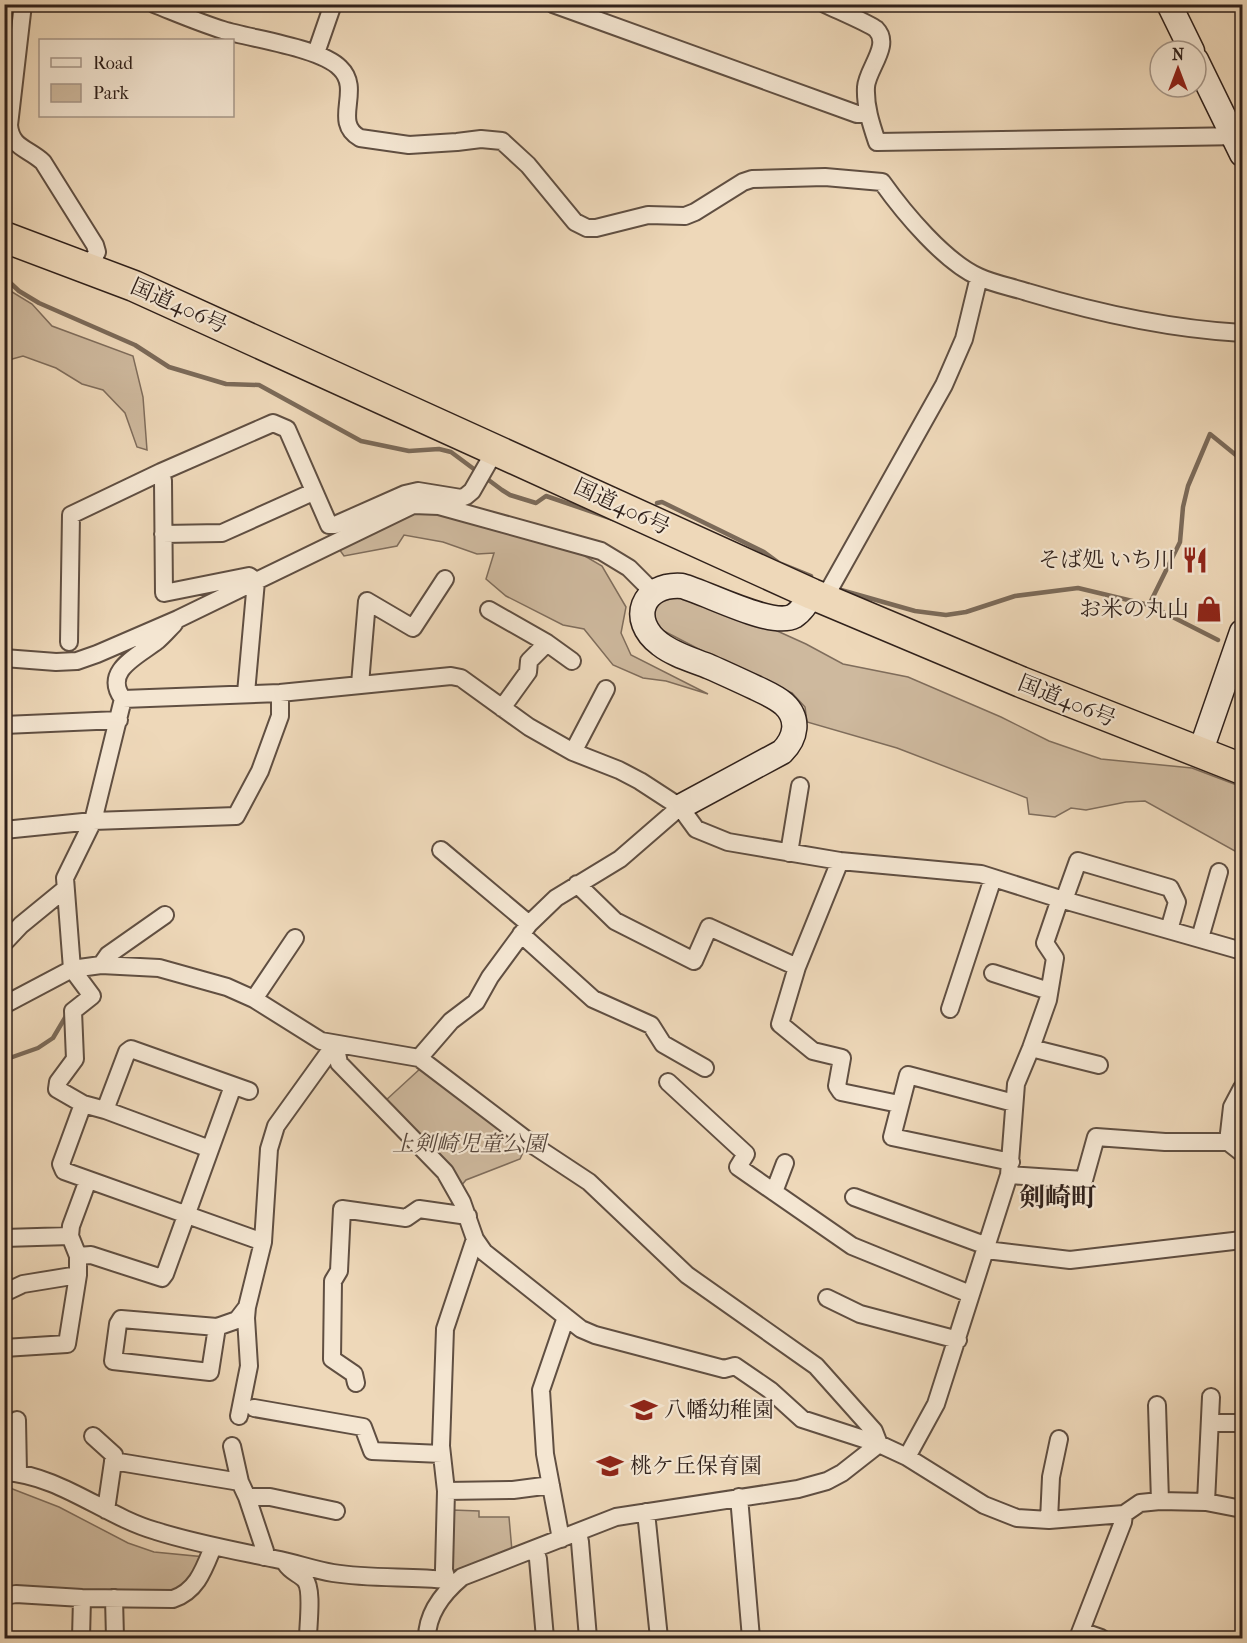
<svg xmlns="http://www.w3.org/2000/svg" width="1247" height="1643" viewBox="0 0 1247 1643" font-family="'IM FELL French Canon','Noto Serif JP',serif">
  <rect width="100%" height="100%" fill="#eed8b9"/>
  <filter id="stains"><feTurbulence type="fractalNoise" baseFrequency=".00333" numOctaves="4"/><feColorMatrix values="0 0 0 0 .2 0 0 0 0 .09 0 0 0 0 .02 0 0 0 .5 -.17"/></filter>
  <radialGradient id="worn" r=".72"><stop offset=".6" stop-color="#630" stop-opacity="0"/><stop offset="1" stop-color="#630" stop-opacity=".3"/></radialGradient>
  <path fill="#ceb99e" stroke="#7f6d5c" stroke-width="1.5" d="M 4,287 L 32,304 L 52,326 L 133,356 L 143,397 L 147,450 L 137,447 L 125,413 L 103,390 L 82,384 L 56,368 L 23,356 L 5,361 Z
    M 430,507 L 566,545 L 602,566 L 626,607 L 621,633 L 631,655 L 708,694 L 666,681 L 643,678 L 613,665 L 584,629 L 563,625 L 506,596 L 486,579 L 494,553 L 477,554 L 443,542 L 404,535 L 397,546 L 344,556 L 339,549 L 405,512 Z
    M 676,596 L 742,615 L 806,644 L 843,664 L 908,677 L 1001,717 L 1049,741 L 1101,759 L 1192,768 L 1242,787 L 1242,855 L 1145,801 L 1126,802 L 1086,810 L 1071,808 L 1055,817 L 1029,814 L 1027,798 L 897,748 L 807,722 L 805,707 L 792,693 L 749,675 L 656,627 L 654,610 L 663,598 Z
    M 421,1068 L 526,1146 L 520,1159 L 466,1180 L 460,1187 L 385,1101 Z
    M 5,1487 L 10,1488 L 59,1507 L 128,1543 L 154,1552 L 205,1557 L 182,1593 L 5,1592 Z
    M 452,1510 L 479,1511 L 479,1517 L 509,1517 L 512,1551 L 449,1572 Z"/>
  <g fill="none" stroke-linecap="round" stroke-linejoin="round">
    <path stroke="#7b6a59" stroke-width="4.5" d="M 4,277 L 19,291 L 39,303 L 135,345 L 169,367 L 226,384 L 259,385 L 361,441 L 409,451 L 439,449 L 451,452 L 502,490 L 510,495 L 536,503 L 546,496 L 613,519
      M 657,503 L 662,502 L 764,552 L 779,563 L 811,576
      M 841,590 L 915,611 L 946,615 L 966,612 L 1015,596 L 1078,588 L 1149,605 L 1218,640
      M 1149,605 L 1180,542 L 1183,507 L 1188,486 L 1210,434 L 1242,460
      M 4,1060 L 38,1048 L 53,1038 L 66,1016"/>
    <g stroke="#604f42" stroke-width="20">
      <path id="street" d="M 23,4 L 9,125 C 11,148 28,148 43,162 L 95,245 L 97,252 L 89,268
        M 154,4 C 177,13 200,23 223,30 C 252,39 321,48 340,68 C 363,90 331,122 360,138 L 409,145 L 457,142 L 481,139 L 502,141 L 528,165 L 575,222 L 587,228 L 596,228 L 648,215 L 685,216 L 695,212 L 743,182 L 752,179 L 825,177 L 882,182 C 904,213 945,262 979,277 C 994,284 1012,287 1027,292 C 1097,313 1170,329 1242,333
        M 553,4 L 857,114 L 868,114
        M 825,4 C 835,9 870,24 876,29 C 892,45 867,69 866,87 C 865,106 871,124 877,142 L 1242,136
        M 316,53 L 333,4
        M 161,472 L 163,481 L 164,593 L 249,576 L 256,581 L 246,693
        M 163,534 L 222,533 L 313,492
        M 824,599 L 944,385 L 964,339 L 979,277
        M 489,610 L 547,643 L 572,661
        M 69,642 L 71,515 L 161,472 L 273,423 L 287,429 L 329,525 L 335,525 L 405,494 L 418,491 L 461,498 L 466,496 L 472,491 L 496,449
        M 4,658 L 56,662 L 77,661 L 97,654 L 178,619 L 413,505 L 439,506 L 601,551 L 629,568 L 653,592
        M 360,684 L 367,601 L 413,628 L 445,579
        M 123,699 L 280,693 L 451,676 L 461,678 L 529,727 L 573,752 L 619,770 L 640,781 L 680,807 L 696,829 L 728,842 L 840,861 L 981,874 L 1060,899 L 1242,951
        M 502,708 L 528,672 L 529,661 L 547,643
        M 4,725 L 119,720
        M 573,752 L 606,689
        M 4,830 L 93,821 L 123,699 C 102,671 138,656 157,641 C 163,636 168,630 174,624
        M 441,850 L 529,924
        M 789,853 L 800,786
        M 840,861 L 797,967 L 780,1024 L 813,1051 L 842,1058 L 837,1086 L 841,1092 L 899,1104
        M 577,884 L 615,921 L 694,961 L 709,927 L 797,967
        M 1064,900 L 1078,861 L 1170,888 L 1177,902 L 1169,930
        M 521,934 L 593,999 L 651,1025 L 663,1044 L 705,1068
        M 1200,938 L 1219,872
        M 4,943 L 21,925 L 65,889
        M 101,965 L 108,955 L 165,915
        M 993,973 L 1049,991
        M 254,999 L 295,938
        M 4,1005 L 72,969 L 101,965 L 159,968 L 227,987 L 254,999 L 321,1041 L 419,1058 L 536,1147 L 589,1182 L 687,1275 L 816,1366 L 874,1431 L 879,1444 L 907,1457 L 984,1505 L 1017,1518 L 1049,1520 L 1124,1514 L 1140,1503 L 1160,1501 L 1206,1502 L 1242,1509
        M 950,1009 L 993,878
        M 335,1044 L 339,1063 L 445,1172 L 462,1202 L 475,1239 L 484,1252 L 581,1329 L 595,1335 L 724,1369 L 735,1366 L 770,1390 L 802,1419 L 879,1444
        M 1031,1048 L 1099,1065
        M 419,1058 L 451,1021 L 476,1002 L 490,977 L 529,924 L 556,898 L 620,859 L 680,807
        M 668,1082 L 746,1154 L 738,1167 L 852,1246 L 970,1294
        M 83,1104 L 61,1164 L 64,1171 L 263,1242
        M 105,1110 L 127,1052 L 131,1049 L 249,1091
        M 1228,1142 L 1232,1107 L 1242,1088
        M 210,1149 L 105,1110 L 83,1104 L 57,1089 L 58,1082 L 75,1059 L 73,1011 L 92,996 L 72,969 L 65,878 L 93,821 L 236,816 L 260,771 L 280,716 L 280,693
        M 1011,1162 L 892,1137 L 908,1075 L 1014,1103
        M 1009,1175 L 1084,1180 L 1096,1137 L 1165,1142 L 1228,1142 L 1242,1153
        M 774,1192 L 785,1163
        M 854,1197 L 987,1246
        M 4,1238 L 70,1236
        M 986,1250 L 1070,1260 L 1242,1240
        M 78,1256 L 91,1255 L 162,1278 L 165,1274 L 233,1086
        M 4,1293 L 23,1284 L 78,1275
        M 827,1298 L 860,1314 L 958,1340
        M 217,1327 L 210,1372 L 113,1361 L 118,1324 L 121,1319 L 217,1327 L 237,1320 L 247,1307 L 263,1242 L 269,1149 L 276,1126 L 335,1044
        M 4,1348 L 67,1344 L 78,1275 L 78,1256 L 70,1236 L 71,1226 L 88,1180
        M 356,1383 L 354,1374 L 332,1359 L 333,1281 L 339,1271 L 342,1209 L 406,1218 L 419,1209 L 468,1216
        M 1157,1405 L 1160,1501
        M 254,1408 L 363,1427 L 372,1451 L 442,1454
        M 239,1416 L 249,1366 L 246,1318 L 247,1307
        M 17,1420 L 18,1473
        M 1210,1423 L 1242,1423
        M 93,1436 L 114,1455 L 106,1510
        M 232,1446 L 240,1482 L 247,1497 L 265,1551 L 264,1557
        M 907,1457 L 936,1404 L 1009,1175 L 1016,1084 L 1031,1048 L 1048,1000 L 1055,958 L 1045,943 L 1060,899
        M 113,1461 L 240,1482
        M 4,1472 C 60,1475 104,1516 156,1531 C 197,1544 238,1551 280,1560 C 298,1564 315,1570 333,1573 C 371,1579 409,1576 447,1580
        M 446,1491 L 513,1490 L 551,1485
        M 247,1497 L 270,1497 L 336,1511
        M 739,1497 L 751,1638
        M 1206,1502 L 1211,1397
        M 646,1512 L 659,1638
        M 1049,1520 L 1051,1477 L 1059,1439
        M 578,1532 L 580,1542 L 588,1638
        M 561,1539 L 545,1454 L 541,1390 L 566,1317
        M 535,1549 L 538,1559 L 545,1638
        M 286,1564 C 291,1572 300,1574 305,1580 C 313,1589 308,1625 308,1638
        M 454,1584 L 447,1580 L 444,1570 L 446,1491 L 441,1446 L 445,1329 L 475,1239
        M 4,1596 L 16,1594 L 82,1598 L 173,1599 C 197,1591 204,1569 213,1547
        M 114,1598 L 115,1638
        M 1081,1631 L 1101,1638
        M 81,1638 L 82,1598
        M 427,1638 C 427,1614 443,1593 462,1577 L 616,1517 L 798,1489 L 827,1481 L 842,1473 L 879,1444
        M 1078,1638 L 1123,1522 L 1124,1514"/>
    </g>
    <g stroke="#30211b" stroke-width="27">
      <path id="secondary" d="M 1169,4 L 1192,51
        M 1196,60 L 1242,154
        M 1200,753 L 1242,632
        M 680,807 L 782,752 C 796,738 800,719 784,704 C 776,697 766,693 756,688 C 741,681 726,674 710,667 C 693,660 674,655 660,644 C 628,620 642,583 682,586 C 708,593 772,628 794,616 C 802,611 807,602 812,594"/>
    </g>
    <g stroke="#30211b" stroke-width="33">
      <path id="highway" d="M 4,237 L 134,286 L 812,594 L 1021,682 L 1242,769"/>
    </g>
    <use href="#street" stroke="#f4e6d2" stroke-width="16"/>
    <use href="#secondary" stroke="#f4e6d2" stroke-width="24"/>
    <use href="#highway" stroke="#eed8b9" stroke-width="30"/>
  </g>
  <defs>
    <g id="restaurant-bare" transform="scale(2.07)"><path d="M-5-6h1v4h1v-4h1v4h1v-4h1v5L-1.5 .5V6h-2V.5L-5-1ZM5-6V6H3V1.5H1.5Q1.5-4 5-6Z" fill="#8f2418" stroke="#f4e6d2" stroke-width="2.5" paint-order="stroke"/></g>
    <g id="shop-bare" transform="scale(2.07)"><path d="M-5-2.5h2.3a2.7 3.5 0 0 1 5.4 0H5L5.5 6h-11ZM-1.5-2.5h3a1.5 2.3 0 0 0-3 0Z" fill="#8f2418" stroke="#f4e6d2" stroke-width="2.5" paint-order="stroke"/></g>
    <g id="school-bare" transform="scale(2.07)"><path d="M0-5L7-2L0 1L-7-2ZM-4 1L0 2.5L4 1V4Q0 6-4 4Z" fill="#8f2418" stroke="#f4e6d2" stroke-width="2.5" paint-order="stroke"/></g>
  </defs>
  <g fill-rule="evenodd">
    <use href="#restaurant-bare" x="1195" y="560"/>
    <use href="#shop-bare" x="1209" y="609"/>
    <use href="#school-bare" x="644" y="1410"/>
    <use href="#school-bare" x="610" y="1466"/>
  </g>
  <g text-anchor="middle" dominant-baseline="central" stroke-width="4.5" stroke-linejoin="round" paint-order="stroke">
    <g font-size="22" fill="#30211b" stroke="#f4e6d2">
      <text transform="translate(179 306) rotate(24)">国道406号</text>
      <text transform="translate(622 507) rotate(25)">国道406号</text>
      <text transform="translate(1067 701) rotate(22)">国道406号</text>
    </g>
    <g font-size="22" fill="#30211b" stroke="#f4e6d2" text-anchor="end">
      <text x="1175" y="560">そば処 いち川</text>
      <text x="1189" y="609">お米の丸山</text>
      <text x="664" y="1410" text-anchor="start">八幡幼稚園</text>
      <text x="630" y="1466" text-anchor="start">桃ケ丘保育園</text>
    </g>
    <g font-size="22" font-style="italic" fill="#58473c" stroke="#f4e6d2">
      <text x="469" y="1144">上剣崎児童公園</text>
    </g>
    <g font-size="26" font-weight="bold" fill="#30211b" stroke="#f4e6d2">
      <text x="1058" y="1197">剣崎町</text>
    </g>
  </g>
  <rect width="1247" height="1643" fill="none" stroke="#eed8b9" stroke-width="24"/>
  <rect x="6" y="6" width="1235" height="1631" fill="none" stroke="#30211b" stroke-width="3"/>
  <rect x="12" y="12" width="1223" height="1619" fill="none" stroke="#30211b" stroke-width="1.5"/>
  <rect x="39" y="39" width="195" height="78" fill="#f4e6d2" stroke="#a69789" stroke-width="1.5"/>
  <rect x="51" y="58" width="30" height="9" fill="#f4e6d2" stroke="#a69789" stroke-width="1.5"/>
  <text x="93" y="69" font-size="18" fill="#30211b">Road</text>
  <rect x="51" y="84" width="30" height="18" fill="#ceb99e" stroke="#a69789" stroke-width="1.5"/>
  <text x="93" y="99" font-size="18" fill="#30211b">Park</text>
  <g transform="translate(1178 69)"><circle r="28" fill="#f4e6d2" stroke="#a69789" stroke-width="1.5"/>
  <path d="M0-4.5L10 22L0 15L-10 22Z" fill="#8f2418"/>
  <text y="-9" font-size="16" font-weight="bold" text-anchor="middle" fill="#30211b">N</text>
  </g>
  <rect width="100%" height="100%" filter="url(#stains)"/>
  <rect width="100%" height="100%" fill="url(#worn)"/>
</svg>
